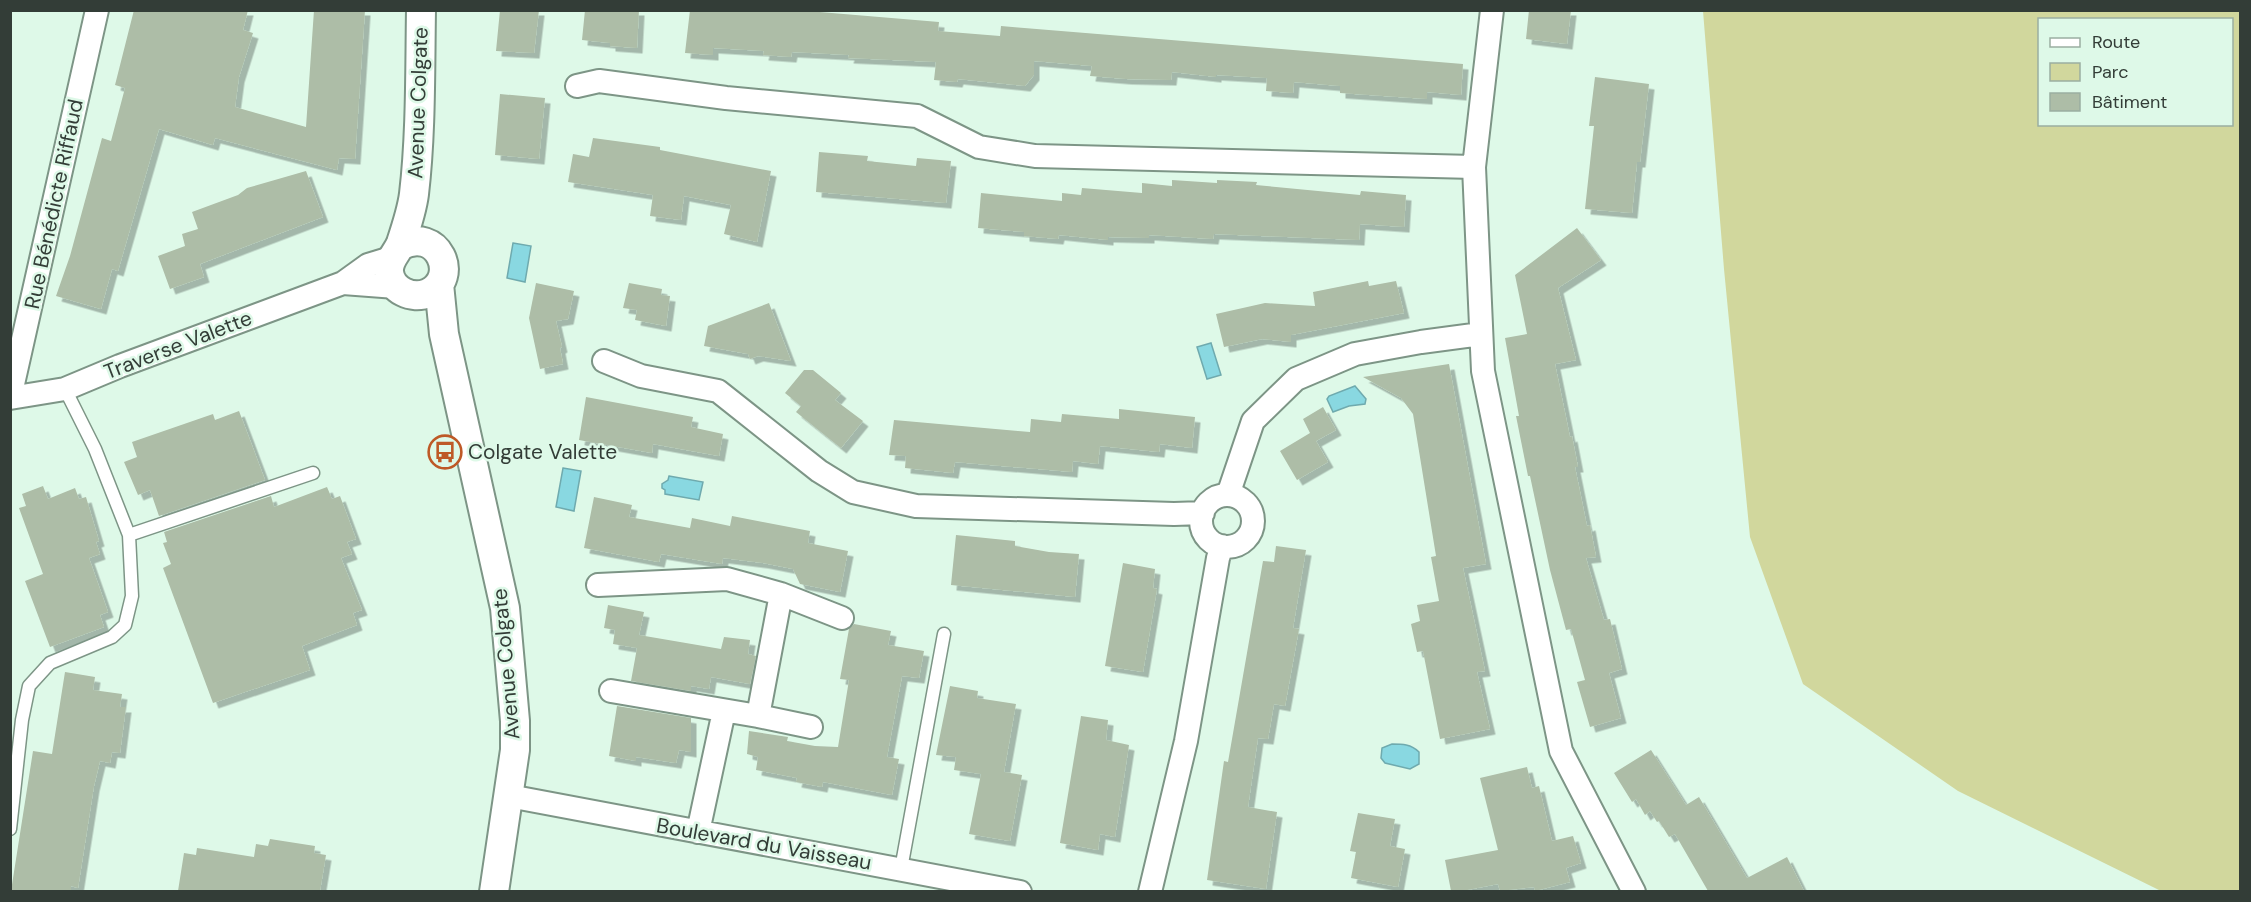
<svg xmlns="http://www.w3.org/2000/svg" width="2251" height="902" viewBox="0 0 2251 902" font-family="'DM Sans',sans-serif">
  <defs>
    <filter id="shadow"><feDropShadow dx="5.5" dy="5.5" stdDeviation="0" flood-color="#0004"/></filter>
  </defs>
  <rect width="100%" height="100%" fill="#def9e8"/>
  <path fill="#d1d79d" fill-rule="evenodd" d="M 1703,11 L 2240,11 L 2240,891 L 2161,891 L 1958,791 L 1803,684 L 1750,537 L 1724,269 ZM 2040,20 L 2232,20 L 2232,124 L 2040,124 Z"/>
  <path fill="#89d8e1" stroke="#6faaae" stroke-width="1.5" d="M 513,243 L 531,246 L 525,282 L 507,278 Z
    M 1211,343 L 1221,375 L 1207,379 L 1197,347 Z
    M 1355,386 L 1366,399 L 1365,404 L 1349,406 L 1333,412 L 1327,399 L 1329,396 Z
    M 563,468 L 581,471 L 574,511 L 556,507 Z
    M 669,476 L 703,482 L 699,500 L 665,494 L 665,490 L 662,488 L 662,484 L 668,480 Z
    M 1392,744 C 1402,744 1411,744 1419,752 L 1419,764 L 1410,769 L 1385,763 L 1381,758 L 1382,748 Z"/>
  <path fill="#adbda7" filter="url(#shadow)" d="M 134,10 L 248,10 L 243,30 L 253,33 L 239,77 L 235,107 L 306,127 L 314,10 L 365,10 L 355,159 L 339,158 L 337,170 L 215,138 L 213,145 L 159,129 L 118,271 L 112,269 L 101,309 L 56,296 L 70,256 L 102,138 L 111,141 L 125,88 L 115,85 Z
    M 500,10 L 539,10 L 534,53 L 496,51 Z
    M 585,10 L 639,10 L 637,48 L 610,46 L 610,43 L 582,40 Z
    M 690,10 L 796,10 L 939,22 L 938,31 L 1000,36 L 1001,26 L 1463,64 L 1461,95 L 1427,92 L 1427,99 L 1340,93 L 1340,86 L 1294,82 L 1293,93 L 1266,91 L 1267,78 L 1216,75 L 1216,77 L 1172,72 L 1171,80 L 1126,79 L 1090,76 L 1092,66 L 1034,61 L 1034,75 L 1025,86 L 958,79 L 957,82 L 934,80 L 936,62 L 848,58 L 849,55 L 792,52 L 791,57 L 763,55 L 764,51 L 713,48 L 713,55 L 685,53 Z
    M 1529,10 L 1571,10 L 1567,44 L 1526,39 Z
    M 1595,77 L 1649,84 L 1640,162 L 1637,162 L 1632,213 L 1585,209 L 1594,126 L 1589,126 Z
    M 500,94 L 545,98 L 539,159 L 495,155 Z
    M 593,138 L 660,147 L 660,150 L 771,171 L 757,242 L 724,234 L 731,205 L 684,196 L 681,220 L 650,216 L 653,195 L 568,182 L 573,154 L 589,157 Z
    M 819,152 L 868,156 L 867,161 L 916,166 L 917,158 L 951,161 L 946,203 L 816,192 Z
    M 306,171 L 323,217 L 200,264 L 204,277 L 170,289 L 158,256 L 185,246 L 182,234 L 198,229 L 192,212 L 238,195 L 247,188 Z
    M 1172,180 L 1217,183 L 1217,180 L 1257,182 L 1256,185 L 1360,195 L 1361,191 L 1406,195 L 1404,227 L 1360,224 L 1359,240 L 1214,234 L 1213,239 L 1149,235 L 1149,238 L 1108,237 L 1108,240 L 1059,235 L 1058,239 L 1024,236 L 1024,232 L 978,228 L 981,193 L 1062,201 L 1062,193 L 1081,195 L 1082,188 L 1142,193 L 1142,183 L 1172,186 Z
    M 1577,228 L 1601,260 L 1558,288 L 1576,360 L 1555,364 L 1570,437 L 1572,436 L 1578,467 L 1575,467 L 1587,526 L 1590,525 L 1596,557 L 1586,558 L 1604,620 L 1610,619 L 1622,669 L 1609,673 L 1621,718 L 1590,727 L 1577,682 L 1585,680 L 1571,629 L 1566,630 L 1550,570 L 1530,476 L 1528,476 L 1516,416 L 1519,416 L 1505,338 L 1527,334 L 1515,275 Z
    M 1368,281 L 1369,286 L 1396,281 L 1404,313 L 1291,335 L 1291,342 L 1262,339 L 1224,347 L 1216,314 L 1265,303 L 1315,306 L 1313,292 Z
    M 536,283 L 574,291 L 568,319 L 556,321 L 562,347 L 560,348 L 563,364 L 540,369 L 529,318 Z
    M 629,283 L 662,289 L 661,295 L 670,296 L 666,326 L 635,320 L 637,310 L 623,308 Z
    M 769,303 L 791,361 L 758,356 L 750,359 L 748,354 L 704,346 L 708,326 Z
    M 1449,364 L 1486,564 L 1463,568 L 1485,671 L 1477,672 L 1490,729 L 1440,739 L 1423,651 L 1417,652 L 1411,624 L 1420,621 L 1417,605 L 1439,601 L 1431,557 L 1436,556 L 1413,414 L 1401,398 L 1363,377 Z
    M 804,370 L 813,370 L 841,393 L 835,400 L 863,421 L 841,448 L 796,412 L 801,406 L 785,393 Z
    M 586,397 L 693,417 L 691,427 L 723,434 L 719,456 L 653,444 L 652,453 L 579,440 Z
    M 1323,407 L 1336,430 L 1316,441 L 1328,462 L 1297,480 L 1280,451 L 1310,433 L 1303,419 Z
    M 1119,409 L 1195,417 L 1192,448 L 1160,444 L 1159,452 L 1100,446 L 1098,464 L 1073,461 L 1072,472 L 955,462 L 953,473 L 905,468 L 906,456 L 889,455 L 894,420 L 1030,432 L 1031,419 L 1061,422 L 1062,414 L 1119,419 Z
    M 239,411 L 265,480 L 159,516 L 150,490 L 138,495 L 124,462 L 137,457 L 132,442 L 213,414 L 215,420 Z
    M 43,486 L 48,499 L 75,488 L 79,499 L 86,497 L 99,541 L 96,542 L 100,554 L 89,558 L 108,612 L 100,615 L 104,627 L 50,647 L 25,581 L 43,574 L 19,508 L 26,506 L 22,494 Z
    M 327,487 L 332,499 L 340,496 L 356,539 L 347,542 L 352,554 L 341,558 L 362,610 L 353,613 L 357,625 L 302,646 L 310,670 L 213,703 L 163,568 L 171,564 L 163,543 L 167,542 L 164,532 L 271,496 L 274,507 Z
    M 594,497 L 632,505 L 629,517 L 690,528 L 692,518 L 730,526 L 732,516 L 810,531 L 808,543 L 848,551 L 840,592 L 800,584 L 793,569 L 763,563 L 723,558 L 722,564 L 661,554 L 659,562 L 584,548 Z
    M 956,535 L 1015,541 L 1015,546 L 1049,552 L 1079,554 L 1075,597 L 951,585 Z
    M 1276,546 L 1306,550 L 1293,628 L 1299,629 L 1285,706 L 1274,704 L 1268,739 L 1258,738 L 1248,807 L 1277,812 L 1266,889 L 1207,880 L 1224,761 L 1228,762 L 1263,561 L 1274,562 Z
    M 1123,563 L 1155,569 L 1153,588 L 1157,589 L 1143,672 L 1105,666 Z
    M 608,605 L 644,612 L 639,635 L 721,649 L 724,637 L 750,640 L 748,654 L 756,656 L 750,684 L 711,677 L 709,689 L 691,686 L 691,691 L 631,681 L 637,648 L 613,644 L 615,630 L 604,628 Z
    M 854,624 L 891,631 L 888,645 L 924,651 L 919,678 L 902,676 L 887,757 L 899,759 L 892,795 L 823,782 L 822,787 L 796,782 L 797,778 L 756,770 L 758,757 L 747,754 L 749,731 L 788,737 L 787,741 L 815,746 L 838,747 L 849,680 L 840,679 L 849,629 Z
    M 65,672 L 95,677 L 93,690 L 122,694 L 120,707 L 126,707 L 120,753 L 112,752 L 110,763 L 100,761 L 94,786 L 78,888 L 71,886 L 71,891 L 11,891 L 33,751 L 52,754 Z
    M 950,686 L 978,691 L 977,698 L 1016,704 L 1004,772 L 1022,775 L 1010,841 L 969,834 L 981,774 L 954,770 L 956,757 L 936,755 Z
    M 617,706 L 691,718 L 691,752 L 679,750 L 676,763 L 636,757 L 636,761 L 609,756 Z
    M 1081,716 L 1108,720 L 1106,740 L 1129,745 L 1115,837 L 1100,834 L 1098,850 L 1060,843 Z
    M 1651,750 L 1686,805 L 1699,797 L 1747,878 L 1787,857 L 1804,891 L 1708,891 L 1675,834 L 1669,837 L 1659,821 L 1657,822 L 1650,811 L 1645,815 L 1636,799 L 1632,802 L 1614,773 Z
    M 1527,767 L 1532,788 L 1539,786 L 1552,841 L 1573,836 L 1581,863 L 1566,868 L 1570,882 L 1535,891 L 1534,887 L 1500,891 L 1498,884 L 1462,891 L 1451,891 L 1445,860 L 1498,850 L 1480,778 Z
    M 1358,813 L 1395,819 L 1390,846 L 1405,849 L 1398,887 L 1351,878 L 1356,852 L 1350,851 Z
    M 270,839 L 315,846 L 314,853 L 326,855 L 320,891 L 178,891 L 184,853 L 196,855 L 197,848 L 254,857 L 256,844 L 268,846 Z"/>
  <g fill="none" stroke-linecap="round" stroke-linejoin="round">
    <g stroke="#7d9586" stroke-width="15">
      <path id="service" d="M 129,535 L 313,473
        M 10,829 L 22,720 L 29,686 L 50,663 L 112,637 L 125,625 L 132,596 L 129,535 L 95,449 L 65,389
        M 901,869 L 944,634"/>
    </g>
    <g stroke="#7d9586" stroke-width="26">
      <path id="minor" d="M 1492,10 L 1474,167 L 1483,371 L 1561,751 L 1634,892
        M 577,86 L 599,81 L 726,98 L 917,116 L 979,147 L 1035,156 L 1474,167
        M 343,283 L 396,287
        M 604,361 L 641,376 L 718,391 L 819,471 L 853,492 L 916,506 L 1174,514 L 1203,513
        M 13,397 L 13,384 L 97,10
        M 10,398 L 65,389 L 120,366 L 343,283 L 368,265 L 391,258
        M 1228,495 L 1253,421 L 1296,379 L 1355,354 L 1421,342 L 1481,334
        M1201 521a26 26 0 1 1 52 0a26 26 0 1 1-52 0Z
        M 598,585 L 727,579 L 781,594 L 842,618
        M 611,691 L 758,716 L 811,727
        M 758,716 L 781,594
        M 509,796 L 1020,892
        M 698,832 L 724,711
        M 1150,892 L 1186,741 L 1218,558 L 1222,546"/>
    </g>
    <g stroke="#7d9586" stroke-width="32">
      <path id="tertiary" d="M 400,246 C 438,225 461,278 428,293 C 412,300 391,290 389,272 C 388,259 397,254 401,243 C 406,228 412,210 414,194 C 421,134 420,71 421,10
        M 439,284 L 444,334 L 505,608 L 515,721 L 515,750 L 494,892"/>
    </g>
    <use href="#service" stroke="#fff" stroke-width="12"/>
    <use href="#minor" stroke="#fff" stroke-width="22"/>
    <use href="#tertiary" stroke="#fff" stroke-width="28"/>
  </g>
  <defs>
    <g id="bus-ring" transform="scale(1.725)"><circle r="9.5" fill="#def9e8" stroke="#be5926" stroke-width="1.5"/><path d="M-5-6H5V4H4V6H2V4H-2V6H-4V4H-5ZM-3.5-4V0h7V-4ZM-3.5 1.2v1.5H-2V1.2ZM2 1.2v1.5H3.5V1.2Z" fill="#be5926"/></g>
  </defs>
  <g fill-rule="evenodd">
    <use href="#bus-ring" x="445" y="452"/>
  </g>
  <g text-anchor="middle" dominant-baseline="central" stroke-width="5" stroke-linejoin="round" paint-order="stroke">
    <g font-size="21" fill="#333d37" stroke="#def9e8">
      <text transform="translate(418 103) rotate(-88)">Avenue Colgate</text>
      <text transform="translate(54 204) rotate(-78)">Rue Bénédicte Riffaud</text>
      <text transform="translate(178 345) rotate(-21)">Traverse Valette</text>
      <text transform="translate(506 664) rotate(-95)">Avenue Colgate</text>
      <text transform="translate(764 844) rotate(10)">Boulevard du Vaisseau</text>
    </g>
    <g font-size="21" fill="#333d37" stroke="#def9e8" text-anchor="start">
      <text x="468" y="452">Colgate Valette</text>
    </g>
  </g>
  <rect width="2251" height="902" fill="none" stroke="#333d37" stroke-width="24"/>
  <rect x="2038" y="18" width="195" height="108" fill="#def9e8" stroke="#9aaea1" stroke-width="1.5"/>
  <rect x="2050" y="38" width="30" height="9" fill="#ffffff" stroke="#9aaea1" stroke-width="1.5"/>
  <text x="2092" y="48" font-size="18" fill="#333d37">Route</text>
  <rect x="2050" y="63" width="30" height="18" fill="#d1d79d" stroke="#9aaea1" stroke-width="1.5"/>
  <text x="2092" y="78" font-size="18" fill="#333d37">Parc</text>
  <rect x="2050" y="93" width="30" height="18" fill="#adbda7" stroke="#9aaea1" stroke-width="1.5"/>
  <text x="2092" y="108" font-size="18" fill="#333d37">Bâtiment</text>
</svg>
